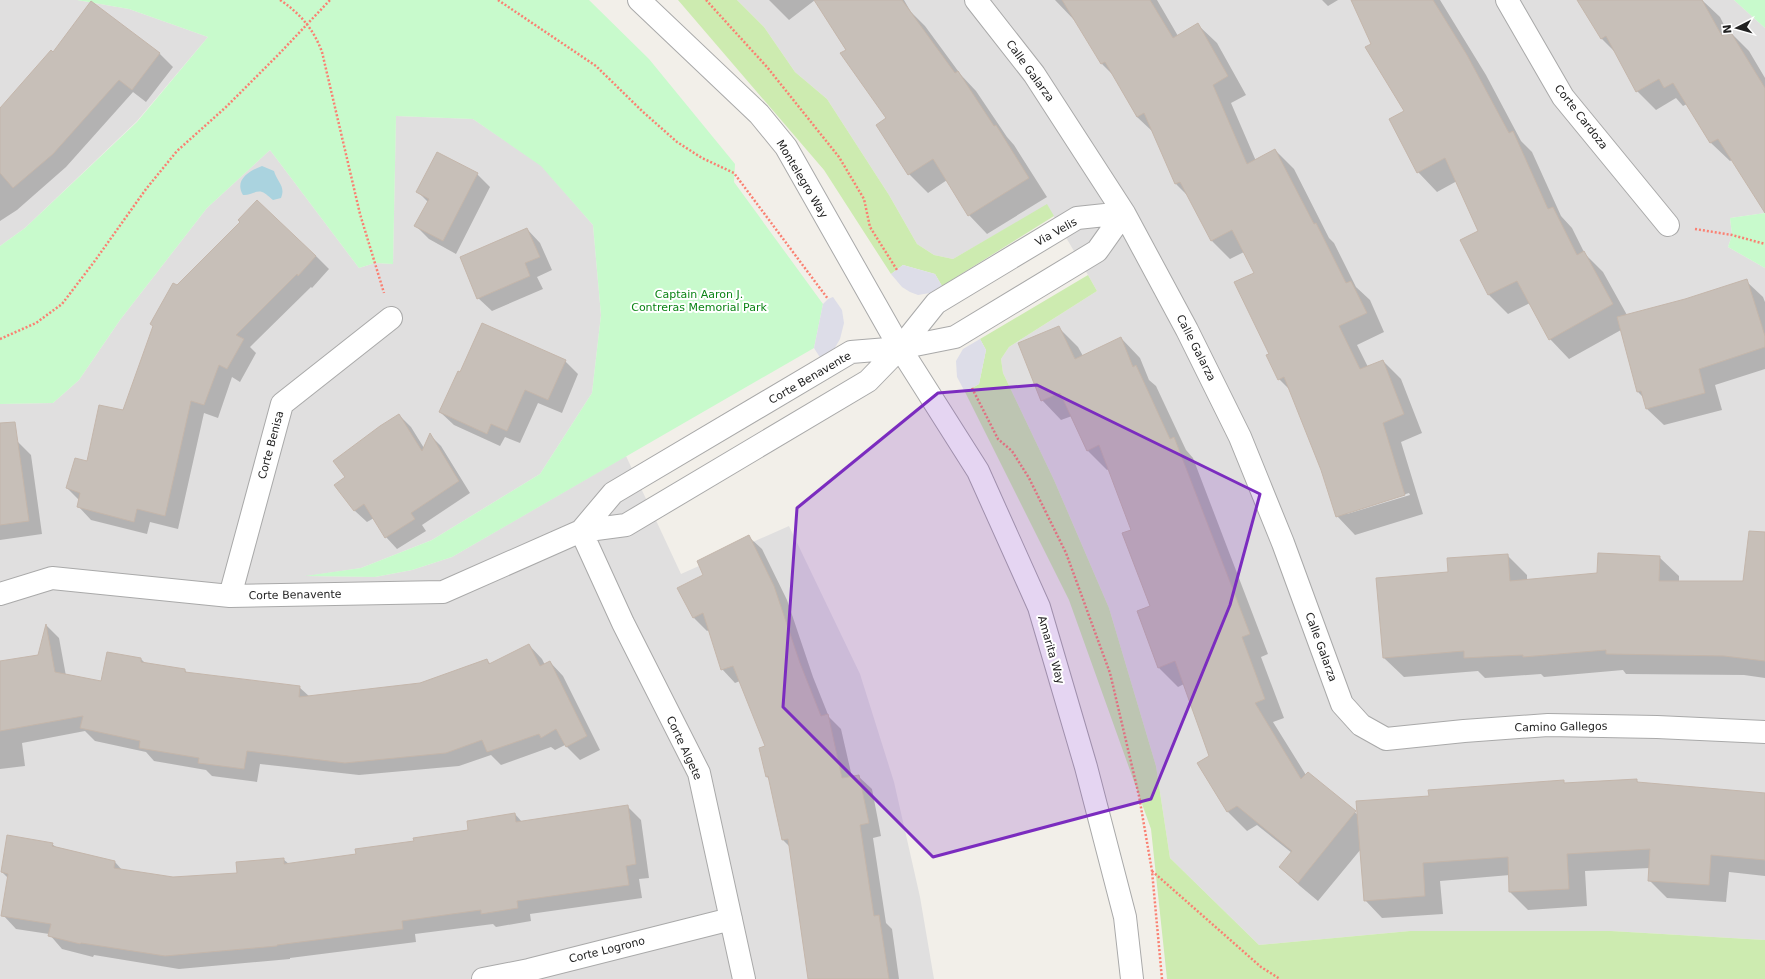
<svg xmlns="http://www.w3.org/2000/svg" width="1765" height="979" viewBox="0 0 1765 979" font-family="'DejaVu Sans',sans-serif">
  <rect width="100%" height="100%" fill="#f2efe9"/>
  <path fill="#e0dfdf" d="M 0,0 L 77,0 L 129,9 L 208,37 L 137,121 L 25,228 L 0,246 Z
    M 737,0 L 1734,0 L 1765,28 L 1765,213 L 1730,218 L 1732,235 L 1728,247 L 1765,268 L 1765,940 L 1611,931 L 1410,931 L 1259,945 L 1170,858 L 1156,766 L 1109,608 L 1054,480 L 1003,373 L 1001,359 L 1009,347 L 1097,291 L 1088,275 L 1047,205 L 953,259 L 934,255 L 917,244 L 889,195 L 827,99 L 795,72 L 764,27 Z
    M 396,116 L 473,119 L 541,165 L 593,225 L 601,315 L 592,393 L 540,474 L 432,540 L 361,568 L 308,576 L 375,577 L 412,570 L 452,557 L 626,456 L 681,574 L 789,526 L 860,674 L 894,782 L 920,897 L 934,979 L 0,979 L 0,404 L 53,403 L 79,380 L 120,320 L 207,208 L 270,150 L 359,268 L 375,263 L 393,264 Z"/>
  <path fill="#cdebb0" d="M 678,0 L 737,0 L 764,27 L 795,72 L 827,99 L 889,195 L 917,244 L 934,255 L 953,259 L 1047,204 L 1054,216 L 942,286 L 935,274 L 903,265 L 891,274 L 824,170 Z
    M 1088,275 L 1097,291 L 1009,347 L 1001,359 L 1003,373 L 1054,480 L 1109,608 L 1156,766 L 1170,858 L 1259,945 L 1410,931 L 1611,931 L 1765,940 L 1765,979 L 1167,979 L 1151,829 L 1069,600 L 965,392 L 979,384 L 986,350 L 980,339 Z"/>
  <path fill="#c8facc" d="M 77,0 L 589,0 L 649,59 L 735,164 L 734,182 L 823,304 L 814,348 L 452,557 L 412,570 L 375,577 L 305,576 L 361,568 L 432,540 L 540,474 L 592,393 L 601,315 L 593,225 L 541,166 L 473,119 L 396,116 L 393,264 L 375,263 L 359,268 L 270,150 L 207,208 L 120,320 L 79,380 L 53,403 L 0,404 L 0,246 L 25,228 L 137,122 L 208,37 L 129,9 Z
    M 1734,0 L 1765,0 L 1765,28 Z
    M 1765,213 L 1765,268 L 1728,247 L 1732,235 L 1730,218 Z"/>
  <path fill="#dddde8" d="M 903,265 L 935,274 L 942,286 L 930,293 L 918,295 L 910,292 L 902,287 L 891,274 Z
    M 833,297 L 842,310 L 844,323 L 840,339 L 833,351 L 821,359 L 814,348 L 823,304 L 828,299 Z
    M 980,339 L 986,350 L 979,384 L 965,392 L 957,377 L 956,361 L 963,349 Z"/>
  <path fill="#aad3df" d="M 262,166 L 274,171 C 277,182 286,186 281,198 L 273,200 C 270,198 266,193 262,192 C 256,190 249,196 243,195 C 234,180 249,171 262,166 Z"/>
  <path fill="#0003" fill-rule="evenodd" d="M 769,0 L 904,0 L 911,12 L 925,26 L 961,75 L 976,91 L 1007,137 L 1014,145 L 1047,197 L 987,234 L 969,215 L 947,180 L 928,193 L 909,174 L 877,125 L 888,118 L 815,0 L 789,20 Z
    M 1055,0 L 1157,0 L 1178,36 L 1198,25 L 1217,43 L 1246,95 L 1231,103 L 1256,161 L 1275,150 L 1294,169 L 1329,238 L 1334,243 L 1356,287 L 1370,300 L 1384,332 L 1357,345 L 1368,367 L 1383,361 L 1401,379 L 1422,433 L 1401,442 L 1423,514 L 1355,535 L 1337,516 L 1322,470 L 1290,390 L 1279,379 L 1270,354 L 1255,273 L 1244,252 L 1230,259 L 1212,241 L 1188,196 L 1176,184 L 1153,132 L 1137,117 L 1114,76 L 1102,64 L 1077,23 ZM 1409,493 L 1410,495 L 1347,514 L 1347,512 Z
    M 1322,0 L 1338,0 L 1328,6 Z
    M 1353,0 L 1440,0 L 1486,75 L 1521,141 L 1532,152 L 1561,216 L 1572,228 L 1585,254 L 1603,272 L 1627,315 L 1685,300 L 1746,281 L 1763,297 L 1765,302 L 1765,369 L 1715,385 L 1722,410 L 1664,425 L 1647,409 L 1644,398 L 1638,392 L 1621,330 L 1569,359 L 1550,339 L 1530,303 L 1508,314 L 1489,295 L 1461,240 L 1479,231 L 1457,181 L 1437,192 L 1418,172 L 1406,112 Z
    M 1578,0 L 1702,0 L 1720,17 L 1728,33 L 1730,32 L 1749,51 L 1765,78 L 1765,206 L 1732,160 L 1730,161 L 1711,143 L 1687,104 L 1683,106 L 1676,98 L 1656,110 L 1637,91 L 1616,53 L 1601,38 Z
    M 91,3 L 160,54 L 173,67 L 146,102 L 133,92 L 66,167 L 17,210 L 0,221 L 0,109 L 53,54 Z
    M 477,174 L 490,187 L 456,254 L 429,239 L 416,226 L 428,202 L 418,192 Z
    M 527,229 L 540,243 L 552,270 L 537,277 L 543,289 L 492,311 L 478,298 Z
    M 316,256 L 329,269 L 312,288 L 311,287 L 250,347 L 256,353 L 240,382 L 232,377 L 218,418 L 204,413 L 178,529 L 150,522 L 147,534 L 91,520 L 78,506 L 79,500 L 67,488 L 87,463 L 123,411 L 178,286 Z
    M 1059,328 L 1078,347 L 1083,356 L 1121,338 L 1140,358 L 1149,380 L 1156,386 L 1186,450 L 1193,458 L 1268,654 L 1261,657 L 1284,718 L 1273,722 L 1306,775 L 1308,773 L 1358,815 L 1430,797 L 1563,782 L 1566,784 L 1636,780 L 1639,783 L 1765,794 L 1765,876 L 1729,872 L 1726,902 L 1667,898 L 1649,880 L 1650,868 L 1585,871 L 1587,906 L 1528,910 L 1510,892 L 1510,875 L 1440,881 L 1443,914 L 1382,918 L 1365,900 L 1361,849 L 1318,901 L 1300,886 L 1280,867 L 1292,853 L 1257,825 L 1247,831 L 1228,812 L 1199,763 L 1211,756 L 1184,684 L 1178,687 L 1158,667 L 1152,606 L 1132,530 L 1109,469 L 1107,470 L 1087,450 L 1072,416 L 1061,420 L 1042,400 Z
    M 565,361 L 578,374 L 562,413 L 538,403 L 520,443 L 505,437 L 500,446 L 454,425 L 440,412 L 461,373 Z
    M 399,415 L 411,427 L 424,448 L 430,435 L 441,446 L 470,493 L 422,525 L 426,531 L 397,549 L 386,537 L 374,518 L 367,522 L 355,511 L 336,485 L 346,477 Z
    M 18,442 L 31,455 L 42,534 L 0,540 L 0,444 Z
    M 748,536 L 762,549 L 787,600 L 813,677 L 829,717 L 841,729 L 852,777 L 858,776 L 872,789 L 881,836 L 873,838 L 886,923 L 892,929 L 899,979 L 812,979 L 790,847 L 783,840 L 770,780 L 767,777 L 767,747 L 740,681 L 735,683 L 722,669 L 709,630 L 707,631 L 694,618 L 679,588 L 705,575 Z
    M 1507,555 L 1527,575 L 1527,580 L 1598,574 L 1659,557 L 1679,576 L 1679,582 L 1744,582 L 1765,568 L 1765,678 L 1744,675 L 1626,674 L 1623,670 L 1544,677 L 1541,674 L 1485,678 L 1478,671 L 1404,677 L 1384,658 L 1449,573 Z
    M 47,626 L 59,638 L 66,676 L 102,682 L 141,659 L 146,664 L 185,670 L 187,673 L 299,687 L 310,697 L 421,684 L 486,660 L 491,664 L 529,645 L 542,659 L 545,665 L 550,662 L 563,676 L 600,750 L 580,760 L 565,745 L 555,750 L 551,747 L 501,765 L 491,755 L 459,766 L 359,775 L 260,764 L 257,782 L 212,776 L 206,770 L 154,761 L 146,752 L 95,741 L 85,731 L 22,743 L 25,766 L 0,769 L 0,663 L 39,655 Z
    M 627,806 L 641,820 L 649,878 L 639,879 L 642,898 L 530,914 L 531,921 L 496,927 L 493,924 L 415,934 L 416,942 L 290,958 L 290,959 L 179,969 L 94,955 L 93,957 L 62,949 L 49,934 L 16,929 L 3,915 L 9,879 L 2,872 L 52,844 L 56,847 L 115,862 L 122,870 L 173,878 L 238,874 L 283,859 L 289,864 L 357,855 L 469,831 L 515,814 L 522,822 Z"/>
  <path fill="#c7bfb8" stroke="#c4b6ab" d="M 814,0 L 902,0 L 955,73 L 958,71 L 994,126 L 996,125 L 1029,178 L 968,216 L 933,159 L 908,175 L 876,125 L 886,118 L 840,53 L 846,50 Z
    M 1062,0 L 1150,0 L 1173,38 L 1198,23 L 1228,76 L 1213,85 L 1247,164 L 1275,149 L 1314,224 L 1316,223 L 1346,283 L 1351,281 L 1367,313 L 1339,326 L 1360,369 L 1383,360 L 1404,414 L 1383,423 L 1405,495 L 1336,517 L 1321,470 L 1284,377 L 1278,380 L 1266,355 L 1269,354 L 1234,282 L 1254,273 L 1232,230 L 1211,241 L 1180,182 L 1175,184 L 1144,113 L 1137,117 L 1105,62 L 1101,64 Z
    M 1351,0 L 1433,0 L 1467,55 L 1509,133 L 1513,131 L 1548,209 L 1553,207 L 1577,255 L 1584,251 L 1613,304 L 1549,340 L 1517,281 L 1488,295 L 1460,240 L 1478,231 L 1445,158 L 1417,173 L 1389,119 L 1404,111 L 1365,47 L 1371,44 Z
    M 1577,0 L 1702,0 L 1722,36 L 1730,31 L 1765,88 L 1765,213 L 1718,139 L 1710,143 L 1673,83 L 1664,88 L 1659,79 L 1636,92 L 1606,36 L 1601,39 Z
    M 91,1 L 160,53 L 132,90 L 119,80 L 53,154 L 13,188 L 0,173 L 0,108 L 51,50 L 53,52 Z
    M 437,152 L 478,173 L 443,241 L 414,226 L 429,199 L 416,192 Z
    M 257,200 L 316,256 L 298,276 L 297,274 L 236,335 L 244,339 L 227,369 L 219,365 L 204,405 L 191,401 L 165,516 L 137,509 L 134,522 L 77,507 L 80,493 L 66,488 L 75,458 L 87,461 L 99,405 L 123,410 L 153,326 L 150,324 L 173,283 L 177,285 L 240,222 L 238,220 Z
    M 527,228 L 540,257 L 525,263 L 530,276 L 477,299 L 460,257 Z
    M 1747,279 L 1765,336 L 1765,347 L 1699,369 L 1705,393 L 1646,409 L 1641,391 L 1637,392 L 1617,317 L 1685,299 Z
    M 482,323 L 566,360 L 548,400 L 525,390 L 507,431 L 491,424 L 487,434 L 439,412 L 458,371 L 460,372 Z
    M 1059,326 L 1075,359 L 1121,337 L 1133,367 L 1136,365 L 1170,439 L 1174,437 L 1232,587 L 1250,634 L 1242,637 L 1265,699 L 1255,703 L 1301,779 L 1308,772 L 1356,811 L 1298,883 L 1279,867 L 1292,851 L 1237,806 L 1227,812 L 1197,763 L 1209,756 L 1175,661 L 1158,668 L 1137,611 L 1150,606 L 1122,533 L 1131,530 L 1099,445 L 1087,451 L 1060,393 L 1041,401 L 1018,343 Z
    M 399,414 L 422,451 L 430,433 L 459,481 L 411,513 L 415,519 L 385,538 L 364,504 L 354,511 L 334,485 L 345,477 L 333,461 L 380,426 Z
    M 15,422 L 29,521 L 0,525 L 0,423 Z
    M 1749,531 L 1765,532 L 1765,661 L 1724,656 L 1606,654 L 1606,650 L 1523,657 L 1523,655 L 1464,658 L 1464,651 L 1383,658 L 1376,578 L 1448,572 L 1447,558 L 1508,554 L 1510,581 L 1597,573 L 1598,553 L 1660,556 L 1659,581 L 1743,581 Z
    M 749,535 L 774,586 L 800,663 L 821,716 L 828,714 L 842,778 L 859,775 L 869,823 L 860,825 L 874,916 L 879,915 L 889,979 L 808,979 L 788,839 L 782,840 L 768,776 L 766,777 L 759,748 L 765,746 L 733,666 L 721,670 L 703,613 L 693,618 L 677,588 L 703,575 L 697,561 Z
    M 46,624 L 55,672 L 101,681 L 107,652 L 141,658 L 141,662 L 185,669 L 185,672 L 300,686 L 299,697 L 420,683 L 487,659 L 489,664 L 529,644 L 540,666 L 550,661 L 587,736 L 566,747 L 556,729 L 541,738 L 539,734 L 487,752 L 482,740 L 446,753 L 345,763 L 247,751 L 244,769 L 198,763 L 199,758 L 139,748 L 140,741 L 80,728 L 83,716 L 0,731 L 0,661 L 38,655 Z
    M 1637,779 L 1637,782 L 1765,793 L 1765,860 L 1711,855 L 1709,885 L 1648,881 L 1650,849 L 1567,854 L 1569,889 L 1509,892 L 1508,857 L 1423,863 L 1425,896 L 1364,901 L 1356,801 L 1429,796 L 1428,790 L 1564,780 L 1564,783 Z
    M 628,805 L 636,864 L 626,866 L 629,885 L 517,901 L 518,908 L 481,914 L 481,910 L 402,921 L 403,929 L 277,945 L 277,946 L 165,956 L 81,943 L 80,944 L 48,936 L 51,924 L 1,916 L 8,874 L 1,872 L 7,835 L 53,843 L 52,846 L 115,861 L 114,868 L 173,877 L 237,873 L 236,862 L 284,858 L 284,864 L 356,854 L 355,849 L 414,841 L 413,838 L 468,830 L 467,821 L 515,813 L 516,822 Z"/>
  <g fill="none" stroke-linecap="round" stroke-linejoin="round">
    <g stroke="#a9a9a9" stroke-width="24">
      <path id="minor" d="M 976,0 L 1034,74 L 1124,213 L 1187,330 L 1240,437 L 1283,543 L 1342,704 L 1361,725 L 1386,739 L 1464,731 L 1548,725 L 1657,727 L 1765,732
        M 1507,0 L 1563,97 L 1668,225
        M 581,531 L 613,493 L 851,352 L 900,348 L 955,337 L 1097,251 L 1124,213
        M 581,531 L 623,623 L 699,773 L 744,979
        M 0,594 L 52,578 L 230,596 L 443,592 L 581,531 L 626,525 L 868,381 L 900,348 L 936,303 L 1077,218 L 1124,213
        M 230,596 L 282,404 L 391,318
        M 483,979 L 529,970 L 731,919"/>
    </g>
    <g stroke="#a9a9a9" stroke-width="24">
      <path id="tertiary" d="M 639,0 L 759,114 L 786,147 L 900,348 L 978,471 L 1039,607 L 1086,767 L 1125,917 L 1132,979"/>
    </g>
    <path stroke="#fa8072" stroke-width="2.5" stroke-dasharray="2 2" stroke-linecap="butt" d="M 280,0 C 300,13 314,30 322,52 L 360,214 L 384,293
      M 498,0 L 596,66 L 642,111 L 677,142 L 702,158 L 734,173 L 828,299
      M 706,0 L 767,67 L 839,157 L 864,199 L 870,227 L 897,270
      M 1695,229 L 1732,235 L 1765,244
      M 0,339 L 36,323 L 62,304 L 94,262 L 146,189 L 177,151 L 226,107 L 279,54 L 330,0
      M 972,388 L 998,439 L 1012,451 L 1029,478 L 1066,553 L 1110,673 L 1139,796 L 1152,871 L 1162,979
      M 1152,871 L 1261,967 L 1280,979"/>
    <use href="#minor" stroke="#fff" stroke-width="22"/>
    <use href="#tertiary" stroke="#fff" stroke-width="22"/>
  </g>
  <path fill="#7b2cbf" fill-opacity="0.2" stroke="#7b2cbf" stroke-width="3" stroke-linejoin="round" d="M 1037,385 L 1260,494 L 1230,605 L 1151,799 L 933,857 L 783,707 L 797,508 L 938,393 Z"/>
  <g text-anchor="middle" dominant-baseline="central" stroke-width="4" stroke-linejoin="round" paint-order="stroke">
    <g font-size="11" fill="#222" stroke="#fff">
      <text transform="translate(1030 71) rotate(54)">Calle Galarza</text>
      <text transform="translate(1581 117) rotate(52)">Corte Cardoza</text>
      <text transform="translate(802 179) rotate(59)">Montelegro Way</text>
      <text transform="translate(1056 232) rotate(-29)">Via Velis</text>
      <text transform="translate(1196 348) rotate(63)">Calle Galarza</text>
      <text transform="translate(810 378) rotate(-30)">Corte Benavente</text>
      <text transform="translate(271 445) rotate(-75)">Corte Benisa</text>
      <text transform="translate(295 595) rotate(-1)">Corte Benavente</text>
      <text transform="translate(1321 647) rotate(70)">Calle Galarza</text>
      <text transform="translate(1051 650) rotate(74)">Amarita Way</text>
      <text transform="translate(1561 727) rotate(-1)">Camino Gallegos</text>
      <text transform="translate(684 748) rotate(65)">Corte Algete</text>
      <text transform="translate(607 950) rotate(-14)">Corte Logrono</text>
    </g>
    <g font-size="11" fill="#0c8416" stroke="#fff">
      <text x="699" y="294">Captain Aaron J.<tspan x="699" dy="13">Contreras Memorial Park</tspan></text>
    </g>
  </g>
  <g transform="translate(1737 28) rotate(264)" stroke="#ffffff" stroke-width="3" paint-order="stroke">
  <path d="M0-3L7 15L0 10L-7 15Z" fill="#222222"/>
  <text y="-6" font-size="11" font-weight="bold" text-anchor="middle" fill="#222222">N</text>
  </g>
</svg>
